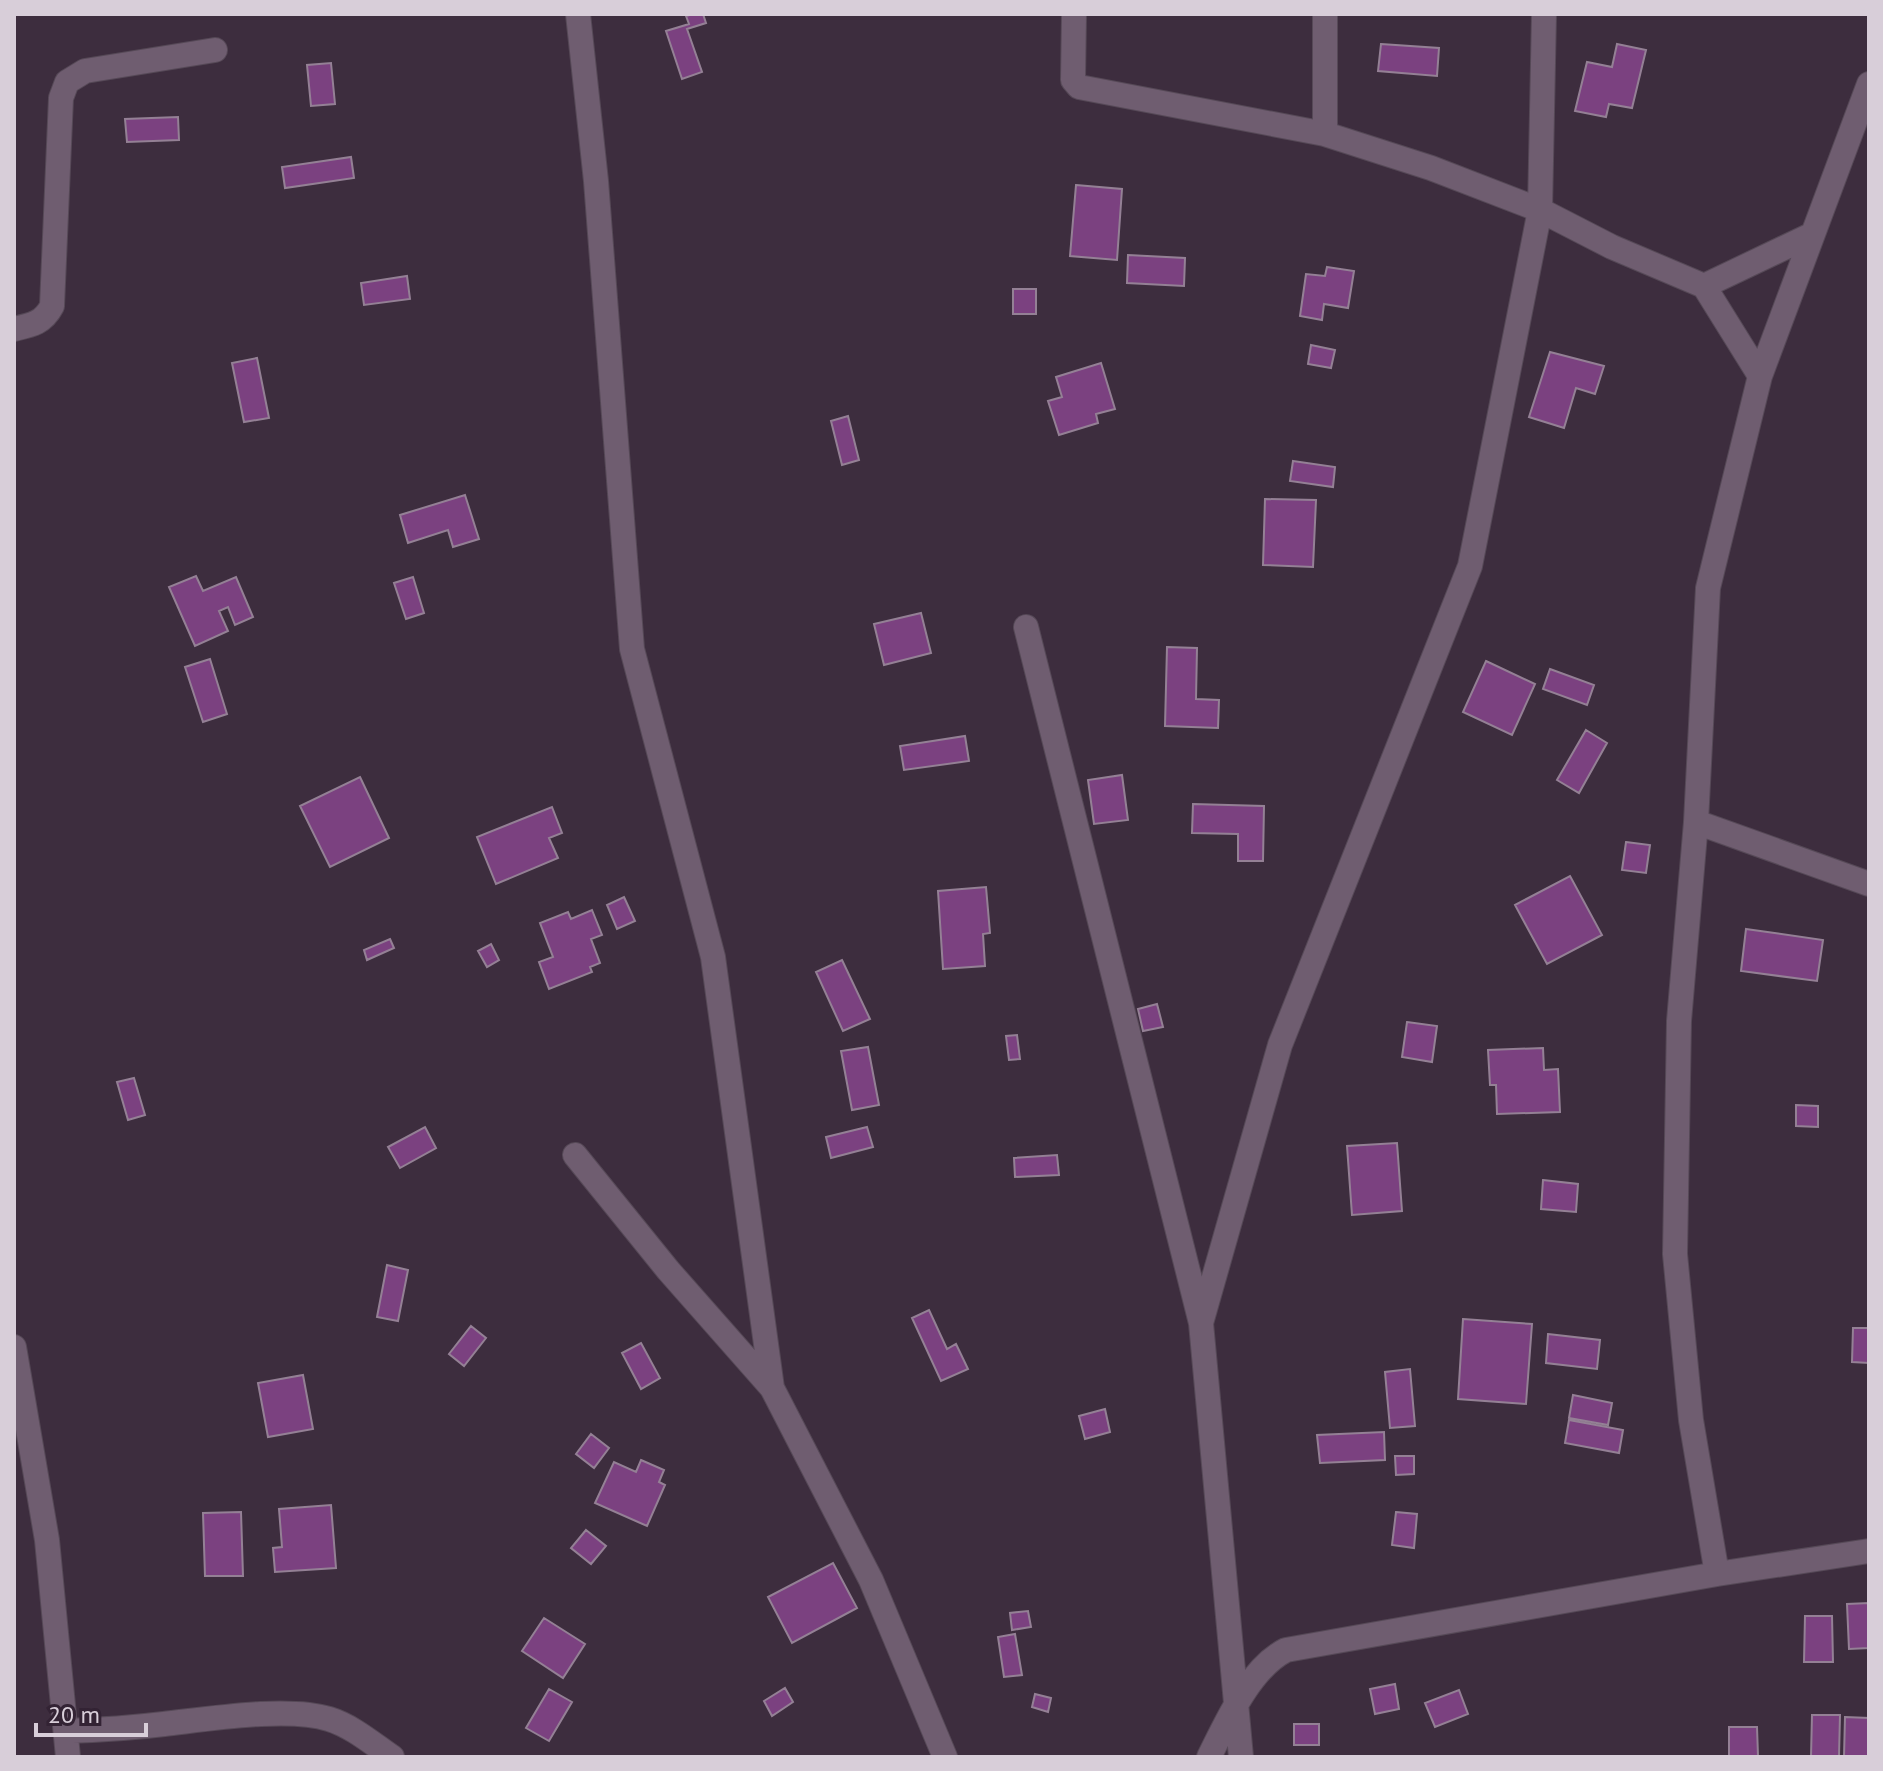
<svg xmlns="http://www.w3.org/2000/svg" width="1883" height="1771" viewBox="0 0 1883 1771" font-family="'PT Sans',sans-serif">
  <rect width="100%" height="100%" fill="#3d2d3e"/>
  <path fill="#7b4180" stroke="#948095" stroke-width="2" d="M 693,14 L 703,14 L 706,23 L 687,29 L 702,72 L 682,79 L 666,31 L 689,24 L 686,16 Z
    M 1381,44 L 1439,48 L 1437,76 L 1378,71 Z
    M 1617,44 L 1646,50 L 1632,108 L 1609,104 L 1606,117 L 1575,111 L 1587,62 L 1612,67 Z
    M 331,63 L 335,104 L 311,106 L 307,65 Z
    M 178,117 L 179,140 L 127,142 L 125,119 Z
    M 351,157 L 354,178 L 285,188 L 282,167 Z
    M 1076,185 L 1122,189 L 1117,260 L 1070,256 Z
    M 1128,255 L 1185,258 L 1184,286 L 1127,283 Z
    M 1327,267 L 1354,271 L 1348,308 L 1324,304 L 1322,320 L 1300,316 L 1306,274 L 1325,276 Z
    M 407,276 L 410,299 L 364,305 L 361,283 Z
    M 1013,289 L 1036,289 L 1036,314 L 1013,314 Z
    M 1311,345 L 1335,350 L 1331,368 L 1308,364 Z
    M 1550,352 L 1604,366 L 1595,394 L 1576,388 L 1564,428 L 1529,417 Z
    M 257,358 L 269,418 L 244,422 L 232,363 Z
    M 1101,363 L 1115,409 L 1096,414 L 1098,423 L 1059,435 L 1048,401 L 1062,397 L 1056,377 Z
    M 848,416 L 859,460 L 842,465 L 831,421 Z
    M 1293,461 L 1335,467 L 1333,487 L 1290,481 Z
    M 465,495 L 479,539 L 453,547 L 448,530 L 408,543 L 400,515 Z
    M 1265,499 L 1316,500 L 1313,567 L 1263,565 Z
    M 196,576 L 203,591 L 236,577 L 253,617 L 235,625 L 228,607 L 219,611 L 228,631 L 195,646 L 169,587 Z
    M 413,577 L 424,613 L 406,619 L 394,583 Z
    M 921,613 L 931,653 L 884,665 L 874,624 Z
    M 1167,647 L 1197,648 L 1196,699 L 1219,700 L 1218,728 L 1165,726 Z
    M 210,659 L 227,714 L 203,722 L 185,667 Z
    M 1486,661 L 1535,684 L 1512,735 L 1463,712 Z
    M 1550,669 L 1594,685 L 1587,705 L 1543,689 Z
    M 1586,730 L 1607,743 L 1579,793 L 1557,780 Z
    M 965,736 L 969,761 L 904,770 L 900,746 Z
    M 1122,775 L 1128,820 L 1094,824 L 1088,780 Z
    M 360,777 L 389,838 L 330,867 L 300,806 Z
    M 1193,804 L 1264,806 L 1263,861 L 1238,861 L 1238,834 L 1192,833 Z
    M 552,807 L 562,833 L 549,838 L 558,858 L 496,884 L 477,837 Z
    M 1626,842 L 1650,845 L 1646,873 L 1622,870 Z
    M 1570,876 L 1602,935 L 1547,964 L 1515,905 Z
    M 986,887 L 990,933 L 983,934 L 985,966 L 943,969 L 938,891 Z
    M 624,897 L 635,921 L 617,929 L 607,905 Z
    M 592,910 L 602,935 L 591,939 L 600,963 L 590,967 L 592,972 L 549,989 L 539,962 L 553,957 L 540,923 L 568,912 L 571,919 Z
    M 1746,929 L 1823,940 L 1817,981 L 1741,971 Z
    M 390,939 L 394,948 L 367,960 L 364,950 Z
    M 491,944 L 499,960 L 487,967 L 478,951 Z
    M 842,960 L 870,1019 L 843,1031 L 816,972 Z
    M 1157,1004 L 1163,1027 L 1143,1031 L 1138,1009 Z
    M 1407,1022 L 1437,1026 L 1432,1062 L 1402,1057 Z
    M 1017,1035 L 1020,1059 L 1009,1060 L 1006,1036 Z
    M 868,1047 L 879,1105 L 852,1110 L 841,1051 Z
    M 1543,1048 L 1544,1070 L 1558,1069 L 1560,1112 L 1497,1114 L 1496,1085 L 1490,1085 L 1488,1050 Z
    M 134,1078 L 145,1115 L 128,1120 L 117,1082 Z
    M 1796,1105 L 1818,1106 L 1818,1127 L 1796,1126 Z
    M 425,1127 L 436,1148 L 400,1168 L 388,1147 Z
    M 867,1127 L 873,1147 L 831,1158 L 826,1137 Z
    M 1397,1143 L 1402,1211 L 1352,1215 L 1347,1146 Z
    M 1057,1155 L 1059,1175 L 1015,1177 L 1014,1158 Z
    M 1543,1180 L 1578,1184 L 1576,1212 L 1541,1209 Z
    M 387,1265 L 408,1270 L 398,1321 L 377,1317 Z
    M 929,1310 L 947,1349 L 956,1344 L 968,1369 L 941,1381 L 912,1318 Z
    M 1463,1319 L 1532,1324 L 1526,1404 L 1458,1399 Z
    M 471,1326 L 486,1338 L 464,1366 L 449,1354 Z
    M 1853,1328 L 1869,1328 L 1869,1363 L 1852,1362 Z
    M 1548,1334 L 1600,1340 L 1597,1369 L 1546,1363 Z
    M 641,1343 L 660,1378 L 641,1389 L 622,1353 Z
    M 1410,1369 L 1415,1426 L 1390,1428 L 1385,1372 Z
    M 303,1375 L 313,1429 L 268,1437 L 258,1383 Z
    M 1573,1395 L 1612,1403 L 1608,1425 L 1569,1418 Z
    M 1105,1409 L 1110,1432 L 1085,1439 L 1079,1416 Z
    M 1569,1420 L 1623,1430 L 1619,1453 L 1565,1443 Z
    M 1384,1432 L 1385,1460 L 1320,1463 L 1317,1435 Z
    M 591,1434 L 609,1448 L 594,1468 L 576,1454 Z
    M 1395,1456 L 1414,1456 L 1414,1474 L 1396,1475 Z
    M 641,1460 L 664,1470 L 659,1482 L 665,1485 L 647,1526 L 595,1503 L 614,1462 L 636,1472 Z
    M 331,1505 L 336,1568 L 275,1572 L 273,1548 L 282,1547 L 279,1509 Z
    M 241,1512 L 243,1576 L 205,1576 L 203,1513 Z
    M 1396,1512 L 1417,1514 L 1414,1548 L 1392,1545 Z
    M 586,1530 L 606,1546 L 591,1564 L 571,1548 Z
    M 833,1563 L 857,1608 L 792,1643 L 768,1597 Z
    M 1869,1603 L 1869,1648 L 1849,1649 L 1847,1604 Z
    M 1028,1611 L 1031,1627 L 1012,1630 L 1010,1613 Z
    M 1805,1616 L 1832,1616 L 1833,1662 L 1804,1662 Z
    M 544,1618 L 585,1644 L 563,1678 L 522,1651 Z
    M 1015,1634 L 1022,1675 L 1004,1677 L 998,1637 Z
    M 1395,1684 L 1399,1709 L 1375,1714 L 1370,1689 Z
    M 785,1688 L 793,1702 L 772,1716 L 764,1701 Z
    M 549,1689 L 572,1702 L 549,1741 L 526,1728 Z
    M 1459,1690 L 1468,1714 L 1435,1727 L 1425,1703 Z
    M 1035,1694 L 1051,1698 L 1048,1712 L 1032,1707 Z
    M 1812,1715 L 1840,1715 L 1839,1757 L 1811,1757 Z
    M 1845,1717 L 1869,1718 L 1869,1757 L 1844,1757 Z
    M 1294,1724 L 1319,1724 L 1319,1745 L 1294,1745 Z
    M 1729,1727 L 1757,1727 L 1758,1756 L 1729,1756 Z"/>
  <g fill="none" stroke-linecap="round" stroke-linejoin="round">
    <g stroke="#564957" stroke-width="26">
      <path id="minor" d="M 578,14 L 596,181 L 632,649 L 713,957 L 772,1388 L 871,1580 L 945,1757
        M 1074,14 L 1073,80 L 1079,87 L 1325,134 L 1431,168 L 1540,210 L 1612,247 L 1704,286 L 1760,376
        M 1325,14 L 1325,134
        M 1704,286 L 1811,235
        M 14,329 C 32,325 43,323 52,306 L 61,98 L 67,82 L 85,71 L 215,50
        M 1026,627 L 1201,1323 L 1241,1757
        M 1696,822 L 1869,884
        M 575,1155 L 668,1270 L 772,1388
        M 1201,1323 L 1280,1045 L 1470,566 L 1540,210 L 1544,14
        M 14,1347 L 47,1540 L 68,1757
        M 1717,1574 L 1691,1420 L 1675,1254 L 1679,1021 L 1696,822 L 1708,588 L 1760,376 L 1869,84
        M 66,1731 C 99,1730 131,1728 164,1724 C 208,1719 288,1706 329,1719 C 352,1726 373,1744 392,1757
        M 1209,1757 C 1226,1723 1250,1668 1286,1650 L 1717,1574 L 1869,1551"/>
    </g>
    <use href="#minor" stroke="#6f5d70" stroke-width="24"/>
  </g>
  <rect width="1883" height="1771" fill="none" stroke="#d8ced9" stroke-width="32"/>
  <path d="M36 1723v12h110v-12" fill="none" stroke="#d8ced9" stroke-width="4"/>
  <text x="48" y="1723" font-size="24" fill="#d8ced9" stroke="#332334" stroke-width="6" paint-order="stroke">20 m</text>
</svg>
